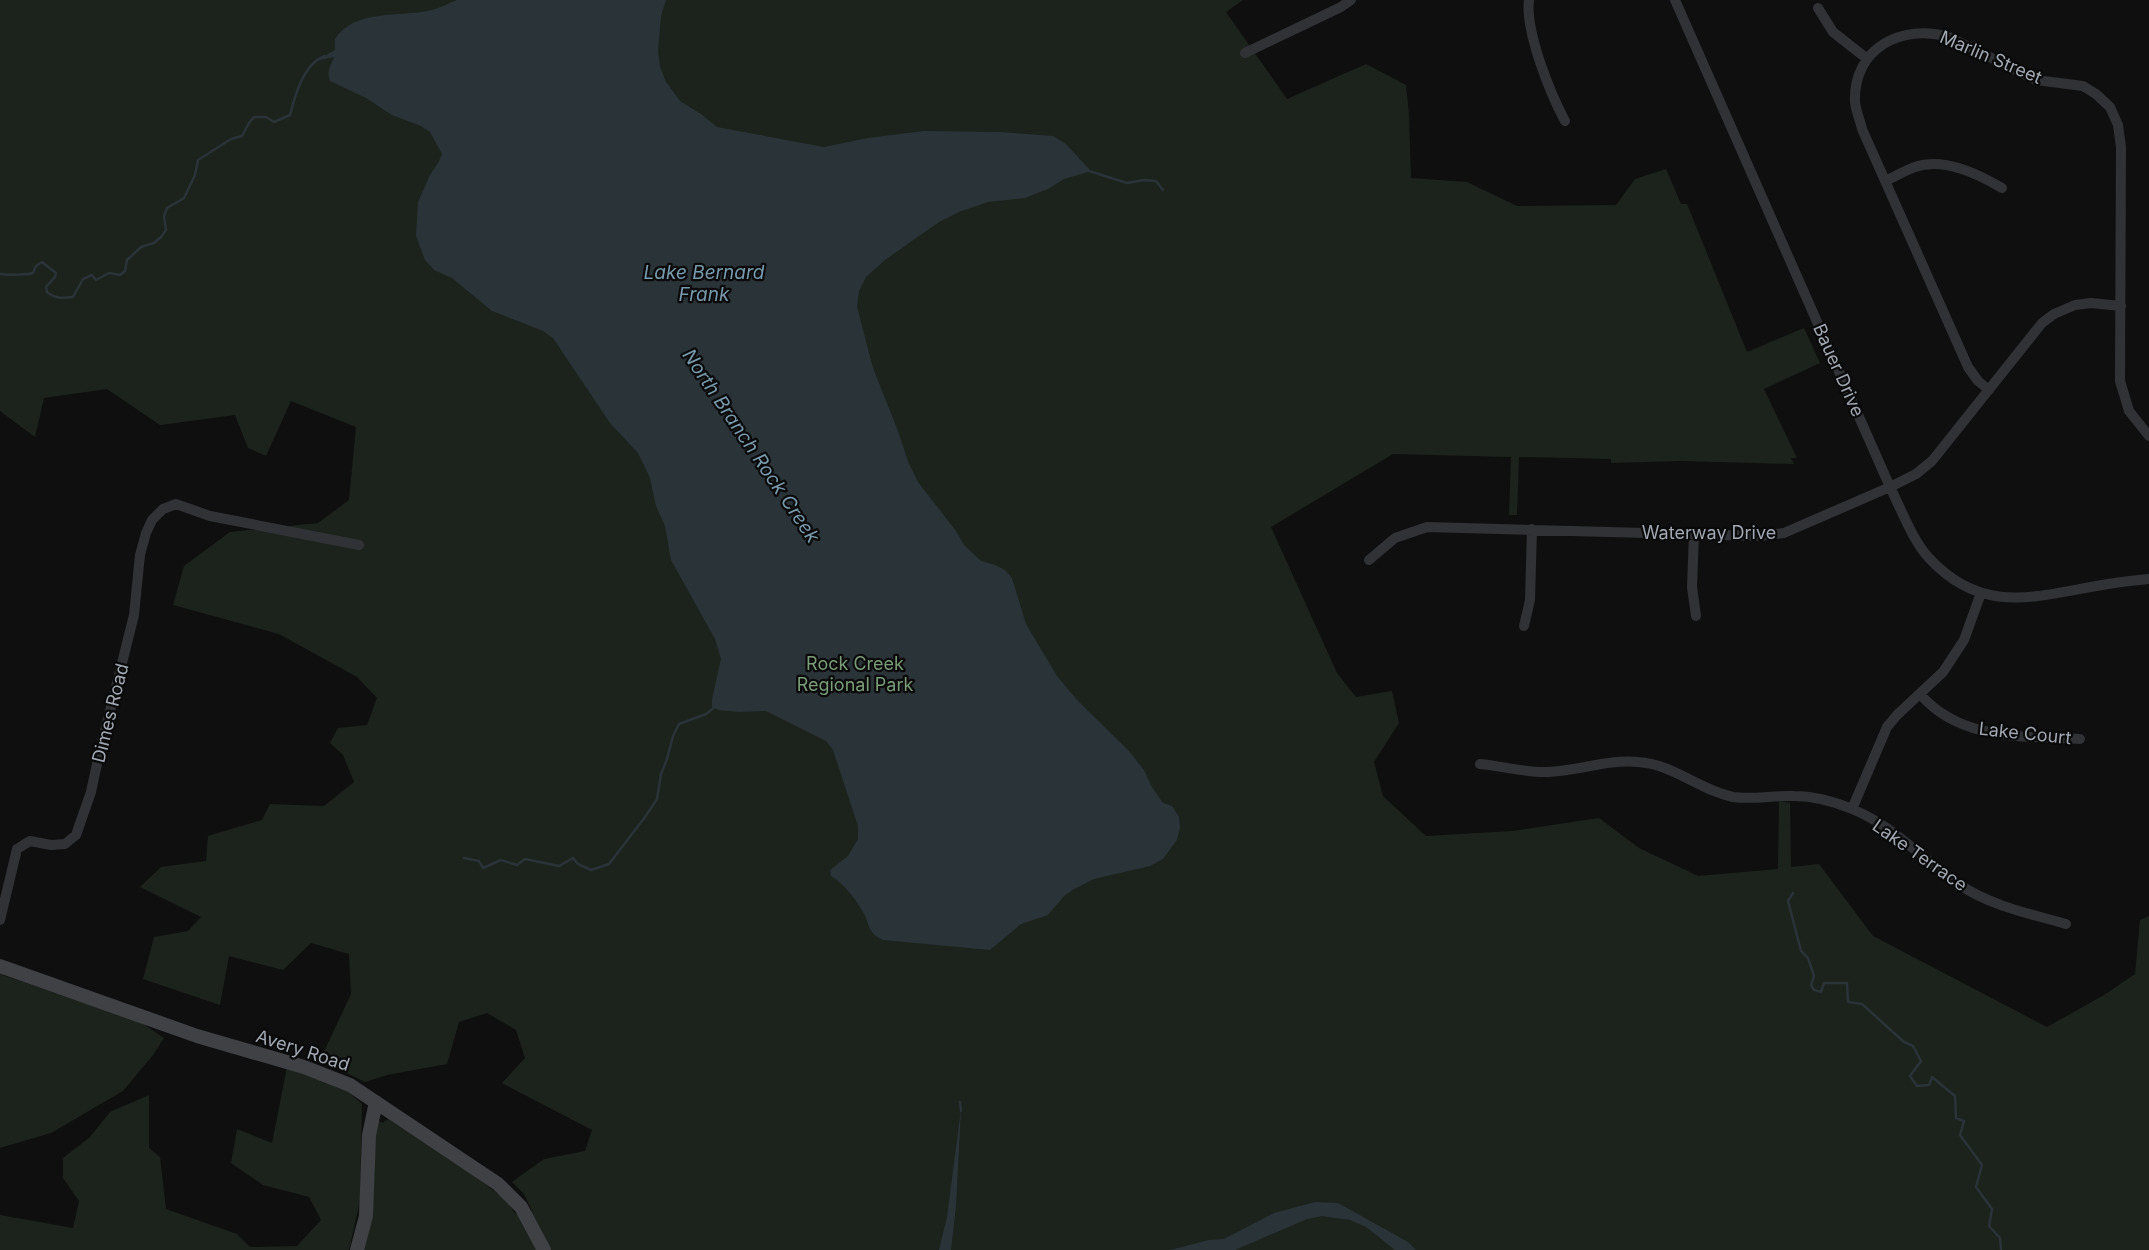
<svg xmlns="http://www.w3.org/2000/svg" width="2149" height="1250" viewBox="0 0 2149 1250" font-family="Inter,sans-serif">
  <rect width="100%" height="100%" fill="#0f0f10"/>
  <path fill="#1c231c" d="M 0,0 L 1243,0 L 1226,12 L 1287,99 L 1366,64 L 1406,85 L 1409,114 L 1411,178 L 1467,182 L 1517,206 L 1616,205 L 1635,179 L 1666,169 L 1681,204 L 1687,204 L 1747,352 L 1804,328 L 1820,363 L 1764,389 L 1797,458 L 1791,458 L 1794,464 L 1681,461 L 1611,463 L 1611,459 L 1519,457 L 1517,515 L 1509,515 L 1511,457 L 1393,454 L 1271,527 L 1337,673 L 1356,697 L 1392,691 L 1399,723 L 1374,762 L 1383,796 L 1426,836 L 1512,831 L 1599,818 L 1639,848 L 1698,876 L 1778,869 L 1779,801 L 1790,803 L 1791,867 L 1819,864 L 1873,936 L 2047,1027 L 2104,995 L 2135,974 L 2140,920 L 2149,916 L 2149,1250 L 547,1250 L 528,1213 L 532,1211 L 524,1194 L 512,1182 L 544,1159 L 585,1151 L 592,1130 L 502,1083 L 525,1058 L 516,1030 L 487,1013 L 459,1022 L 447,1064 L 387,1075 L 365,1082 L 320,1060 L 351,994 L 349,954 L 311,943 L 283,970 L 229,956 L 220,1005 L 143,979 L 154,937 L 188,931 L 201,917 L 140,887 L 161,867 L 206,861 L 208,836 L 262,820 L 270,804 L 324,806 L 354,782 L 343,755 L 330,743 L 338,728 L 367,725 L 377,698 L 357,677 L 279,634 L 173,605 L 184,566 L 230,532 L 318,523 L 349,500 L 356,427 L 291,401 L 266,456 L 248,448 L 235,415 L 160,425 L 107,389 L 44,398 L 35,437 L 0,411 Z
    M 0,974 L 142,1023 L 164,1038 L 153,1055 L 123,1091 L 51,1133 L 0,1148 Z
    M 287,1067 L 345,1089 L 362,1104 L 360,1201 L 349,1250 L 0,1250 L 0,1215 L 73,1228 L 79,1201 L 63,1178 L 63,1158 L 90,1137 L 110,1112 L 149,1095 L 149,1148 L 160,1157 L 166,1209 L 237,1234 L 250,1247 L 297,1246 L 321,1220 L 309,1197 L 263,1185 L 231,1163 L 237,1129 L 272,1143 Z
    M 375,1118 L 382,1123 L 388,1119 L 479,1179 L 508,1202 L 514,1212 L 522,1218 L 539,1250 L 362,1250 Z"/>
  <path fill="#2a3338" d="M 457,0 L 666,0 L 661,16 L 658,51 L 660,67 L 666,82 L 680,101 L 701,114 L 717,127 L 824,147 L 868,138 L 924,131 L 1000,132 L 1053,136 L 1066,144 L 1089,169 L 1088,172 L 1064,179 L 1048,189 L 1025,198 L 988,202 L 959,212 L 939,222 L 885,260 L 866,277 L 859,291 L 857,307 L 873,368 L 898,431 L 909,464 L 918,482 L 956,531 L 964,545 L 981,561 L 995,565 L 1005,570 L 1012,578 L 1026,624 L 1057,676 L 1077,700 L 1128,750 L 1144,770 L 1152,787 L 1163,803 L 1172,806 L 1179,817 L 1180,827 L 1177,840 L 1163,859 L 1150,866 L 1094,879 L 1074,889 L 1064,896 L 1048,915 L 1021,924 L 990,950 L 883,940 C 866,932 871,925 863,912 C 856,899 843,883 831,876 L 830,870 L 848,856 L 858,839 L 858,826 L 833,750 L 826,741 L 766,711 L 739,712 L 719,710 L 712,707 L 712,699 L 721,659 L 715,639 L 671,560 L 665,526 L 656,506 L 650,478 L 638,453 L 610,423 L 553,338 L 543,331 L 492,311 L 452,278 L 434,270 L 425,260 L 416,236 L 418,202 L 430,175 L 438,163 L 442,154 L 430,132 L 421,126 L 392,115 L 366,98 L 330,81 C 326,70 331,66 334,57 L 315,61 L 335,50 L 335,39 C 355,8 400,18 432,10 C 440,8 449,3 457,0 Z
    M 961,1109 L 956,1206 L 951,1250 L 939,1250 L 947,1217 Z
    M 1315,1202 L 1338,1203 L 1408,1242 L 1416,1250 L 1395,1250 L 1366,1227 L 1350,1220 L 1322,1216 L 1307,1219 L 1235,1250 L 1170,1250 L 1209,1240 L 1224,1239 L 1274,1213 Z"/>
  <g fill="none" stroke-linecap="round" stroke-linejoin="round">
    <path stroke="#2a3338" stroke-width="2.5" d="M 1086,170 L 1127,183 L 1144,180 L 1156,181 L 1163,190
      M 0,274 C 7,275 28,275 33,273 L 36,266 L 42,262 L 56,273 L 55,277 L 46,287 L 47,292 C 55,299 63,298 73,297 L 83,279 L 92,275 L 96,280 L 109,273 L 120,275 L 125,271 L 127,260 L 141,247 L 154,243 L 161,237 L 166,230 L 164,216 L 167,208 L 184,198 L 195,175 L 198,160 L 231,139 L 242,136 L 249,123 L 254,117 L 266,117 L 274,122 L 290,115 C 295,95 304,63 325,56
      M 464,858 L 479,861 L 483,868 L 501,860 L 517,865 L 525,859 L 559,866 L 573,858 L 578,864 L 591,870 L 609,864 L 645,817 L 657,799 L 661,774 L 667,759 L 673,736 L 679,724 L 706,714 L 716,706
      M 1793,893 L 1788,901 L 1801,951 L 1808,958 L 1814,976 L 1811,985 L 1814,990 L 1821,992 L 1824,983 L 1847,983 L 1848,1002 L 1862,1004 L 1904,1042 L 1913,1046 L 1921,1061 L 1910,1076 L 1917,1086 L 1929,1085 L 1932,1077 L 1955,1096 L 1956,1118 L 1964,1121 L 1960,1135 L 1982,1165 L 1976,1187 L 1992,1209 L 1989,1226 L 2000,1238 L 2001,1250
      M 960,1102 L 961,1111"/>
    <path stroke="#313235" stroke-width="10" d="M 1529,0 C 1525,31 1550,93 1565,121
      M 1675,0 L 1890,487 C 1901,509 1913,541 1929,558 C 1986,620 2044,593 2115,583 C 2126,581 2138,580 2149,579
      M 1818,8 L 1833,32 L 1866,58
      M 1245,53 L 1341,7 L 1351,0
      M 1887,180 C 1896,176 1906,170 1915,167 C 1944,157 1978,174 2002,188
      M 1989,390 L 1978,381 L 1968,367 L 1862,129 C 1860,120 1856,111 1855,102 C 1853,48 1902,23 1949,37 L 2036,80 L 2083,86 L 2096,94 L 2110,107 L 2118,125 L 2121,147 L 2120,381 L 2129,411 L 2149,436
      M 1694,534 L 1692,587 L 1696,616
      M 1369,560 L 1395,538 L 1427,527 L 1759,536 L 1784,533 L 1890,487 L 1916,474 L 1932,461 L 2042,323 L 2054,314 L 2075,305 L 2091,303 L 2121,306
      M 1524,626 L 1530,600 L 1532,529
      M 1920,694 C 1960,741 2024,736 2080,739
      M 1480,764 C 1501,766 1523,772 1544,772 C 1576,772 1606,759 1638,762 C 1673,764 1699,790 1733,797 C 1753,800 1774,795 1794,796 C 1813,796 1835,802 1852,809 C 1894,826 1923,860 1960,885 C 1991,906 2031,914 2066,924
      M 1852,809 L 1887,727 L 1897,715 L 1943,672 L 1964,640 L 1981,593
      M 0,920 L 17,849 L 30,841 L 51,845 L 65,844 L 76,835 L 91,792 L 98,759 L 134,615 L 140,555 L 146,533 L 152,520 L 163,509 L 176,504 L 210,516 L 359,545"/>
    <path stroke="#3f4145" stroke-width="14" d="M 0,966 L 197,1036 L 304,1067 L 350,1085 L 498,1184 L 521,1207 L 544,1250
      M 357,1250 L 366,1216 L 369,1135 L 376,1102"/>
  </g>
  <g text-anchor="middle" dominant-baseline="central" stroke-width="4.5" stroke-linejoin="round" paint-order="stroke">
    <g font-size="18" fill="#a1a8b1" stroke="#0a0a0b">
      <text transform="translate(1991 57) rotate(23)">Marlin Street</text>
      <text transform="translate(1839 370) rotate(66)">Bauer Drive</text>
      <text x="1709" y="532">Waterway Drive</text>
      <text transform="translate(110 713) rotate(-76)">Dimes Road</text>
      <text transform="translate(2025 733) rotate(6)">Lake Court</text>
      <text transform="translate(1920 855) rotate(35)">Lake Terrace</text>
      <text transform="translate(303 1050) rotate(18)">Avery Road</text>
    </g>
    <g font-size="18" fill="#7b9b79" stroke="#0a0a0b">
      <text x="855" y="663">Rock Creek<tspan x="855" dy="21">Regional Park</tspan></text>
    </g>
    <g font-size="19" font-style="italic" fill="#799aab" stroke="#0a0a0b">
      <text x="704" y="272">Lake Bernard<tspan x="704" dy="22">Frank</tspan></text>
      <text transform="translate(751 446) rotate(56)">North Branch Rock Creek</text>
    </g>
  </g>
</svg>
